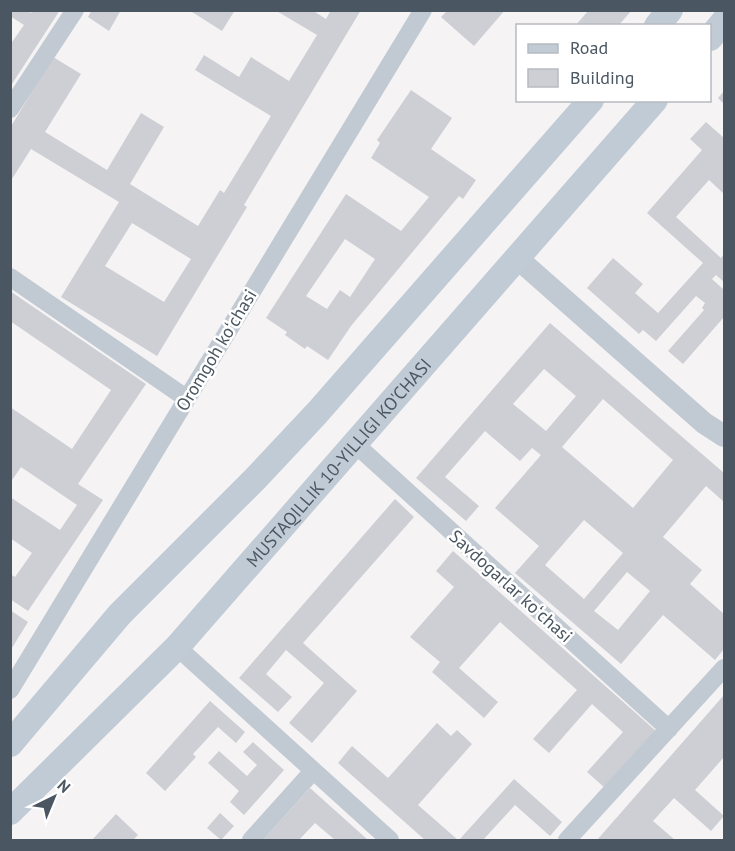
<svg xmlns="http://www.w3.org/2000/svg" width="735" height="851" viewBox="0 0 735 851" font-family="'PT Sans',sans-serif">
  <rect width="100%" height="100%" fill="#f5f3f3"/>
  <path fill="#cdcfd5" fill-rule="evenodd" d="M 10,10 L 27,10 L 31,13 L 33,10 L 60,10 L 10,87 L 10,45 L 24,25 L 10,16 Z
    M 92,10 L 121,10 L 109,31 L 88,17 Z
    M 189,10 L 235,10 L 222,31 Z
    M 275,10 L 312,10 L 326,19 L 331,10 L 361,10 L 244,205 L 247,207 L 157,356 L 61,297 L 119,202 L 31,149 L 10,182 L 10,128 L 53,57 L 81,74 L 45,132 L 107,170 L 141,113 L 164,127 L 130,184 L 198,226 L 220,190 L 224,193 L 271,116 L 195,70 L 204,55 L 239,77 L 251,57 L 289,81 L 317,35 ZM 132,223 L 191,259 L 164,302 L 105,266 Z
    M 448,10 L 505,10 L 474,46 L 441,17 Z
    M 589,10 L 632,10 L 618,26 L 575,26 Z
    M 411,90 L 452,118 L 431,149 L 476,180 L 463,199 L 459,196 L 351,326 L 328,360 L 307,346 L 305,349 L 285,335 L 287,332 L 266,318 L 346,194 L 401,231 L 429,197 L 371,158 L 380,143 L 377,140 ZM 345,239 L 375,259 L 350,297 L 340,290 L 327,309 L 306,296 Z
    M 724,91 L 724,104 L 718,98 Z
    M 706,122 L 724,138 L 724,194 L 709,180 L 676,217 L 721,258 L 724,254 L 724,282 L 716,275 L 712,279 L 724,290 L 724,317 L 683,364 L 668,351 L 704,310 L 702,308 L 705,303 L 696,296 L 656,341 L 643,330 L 639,334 L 587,288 L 613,258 L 643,284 L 635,293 L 658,313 L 703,263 L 647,213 L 702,150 L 690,139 Z
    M 10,291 L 146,384 L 78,484 L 103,500 L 28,611 L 10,599 L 10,574 L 15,577 L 32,553 L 10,538 L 10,497 L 60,530 L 77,505 L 21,467 L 10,483 L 10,407 L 72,449 L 111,390 L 10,321 Z
    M 550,323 L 724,473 L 724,502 L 706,486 L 663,537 L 702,570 L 690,584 L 724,614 L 724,649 L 715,660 L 663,615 L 621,664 L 515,573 L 539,546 L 495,508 L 541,455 L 532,448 L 520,461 L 485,431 L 445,477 L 479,506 L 466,521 L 416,478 ZM 544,369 L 576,396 L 546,431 L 513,404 ZM 603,399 L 673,460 L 633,508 L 562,447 ZM 584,520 L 623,553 L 584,599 L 545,565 ZM 627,572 L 650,591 L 618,630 L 594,611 Z
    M 395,499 L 414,517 L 303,643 L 357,691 L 312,743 L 289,723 L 324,683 L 286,650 L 266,674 L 292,697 L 278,712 L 239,678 Z
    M 453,551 L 656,731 L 605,788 L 587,772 L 623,732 L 592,704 L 549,753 L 533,739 L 577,690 L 500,622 L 459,668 L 498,702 L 484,718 L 432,672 L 440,662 L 410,637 L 454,587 L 436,571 Z
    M 10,610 L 28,622 L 10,651 Z
    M 724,695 L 724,757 L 695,790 L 724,816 L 711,831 L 674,798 L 653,821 L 675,840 L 597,840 Z
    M 210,701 L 245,732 L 236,743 L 218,727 L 193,754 L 196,757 L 165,791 L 146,773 Z
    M 437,723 L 451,736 L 457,730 L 472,744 L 418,805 L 458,840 L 425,840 L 338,763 L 352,746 L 388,778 Z
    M 253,742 L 284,770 L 244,815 L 230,802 L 239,791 L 208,763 L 219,751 L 247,776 L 257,765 L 243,752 Z
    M 514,779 L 562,822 L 550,836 L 515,805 L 483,840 L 459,840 Z
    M 310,788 L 368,840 L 335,840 L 315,823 L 299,840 L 263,840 Z
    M 220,813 L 234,826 L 221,840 L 207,828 Z
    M 116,814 L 138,835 L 133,840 L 92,840 Z"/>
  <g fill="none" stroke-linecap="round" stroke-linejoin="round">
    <path stroke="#c1cad2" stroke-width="18" d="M 10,109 L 75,10
      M 10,277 L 186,398
      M 354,443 L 669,729
      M 177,647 L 390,840
      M 10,690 L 423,10
      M 251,840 L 313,771
      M 567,840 L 724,668"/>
    <path stroke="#c1cad2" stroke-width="22" d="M 516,257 L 704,423 L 724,436"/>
    <g stroke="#c1cbd6" stroke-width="26">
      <path d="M 657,26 L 670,10"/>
      <path d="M 710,38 L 724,21"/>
      <path d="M 10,744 L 120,614 L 255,479 L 317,413 L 591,100"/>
      <path id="s1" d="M 10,812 L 177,647 L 655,100"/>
    </g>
  </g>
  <g text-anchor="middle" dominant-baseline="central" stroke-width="5" stroke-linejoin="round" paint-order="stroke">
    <g font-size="18" fill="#4a5661" stroke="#fff">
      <text transform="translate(216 350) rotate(-59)">Oromgoh koʻchasi</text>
      <text stroke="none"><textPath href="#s1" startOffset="480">MUSTAQILLIK 10-YILLIGI KO'CHASI</textPath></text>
      <text transform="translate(511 586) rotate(42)">Savdogarlar koʻchasi</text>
    </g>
  </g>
  <rect width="735" height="851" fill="none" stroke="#4a5661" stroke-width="24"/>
  <rect x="516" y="24" width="195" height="78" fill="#ffffff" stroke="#b7bbc0" stroke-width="1.5"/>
  <rect x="528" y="44" width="30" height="9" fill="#c1cbd6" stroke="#b7bbc0" stroke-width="1.5"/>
  <text x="570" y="54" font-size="18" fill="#4a5661">Road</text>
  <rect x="528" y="69" width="30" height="18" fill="#cdcfd5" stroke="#b7bbc0" stroke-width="1.5"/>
  <text x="570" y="84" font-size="18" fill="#4a5661">Building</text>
  <g transform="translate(54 797) rotate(43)" stroke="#ffffff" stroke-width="4.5" paint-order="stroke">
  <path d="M0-4.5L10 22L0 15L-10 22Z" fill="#4a5661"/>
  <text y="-9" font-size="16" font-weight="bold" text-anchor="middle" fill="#4a5661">N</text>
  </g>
</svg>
